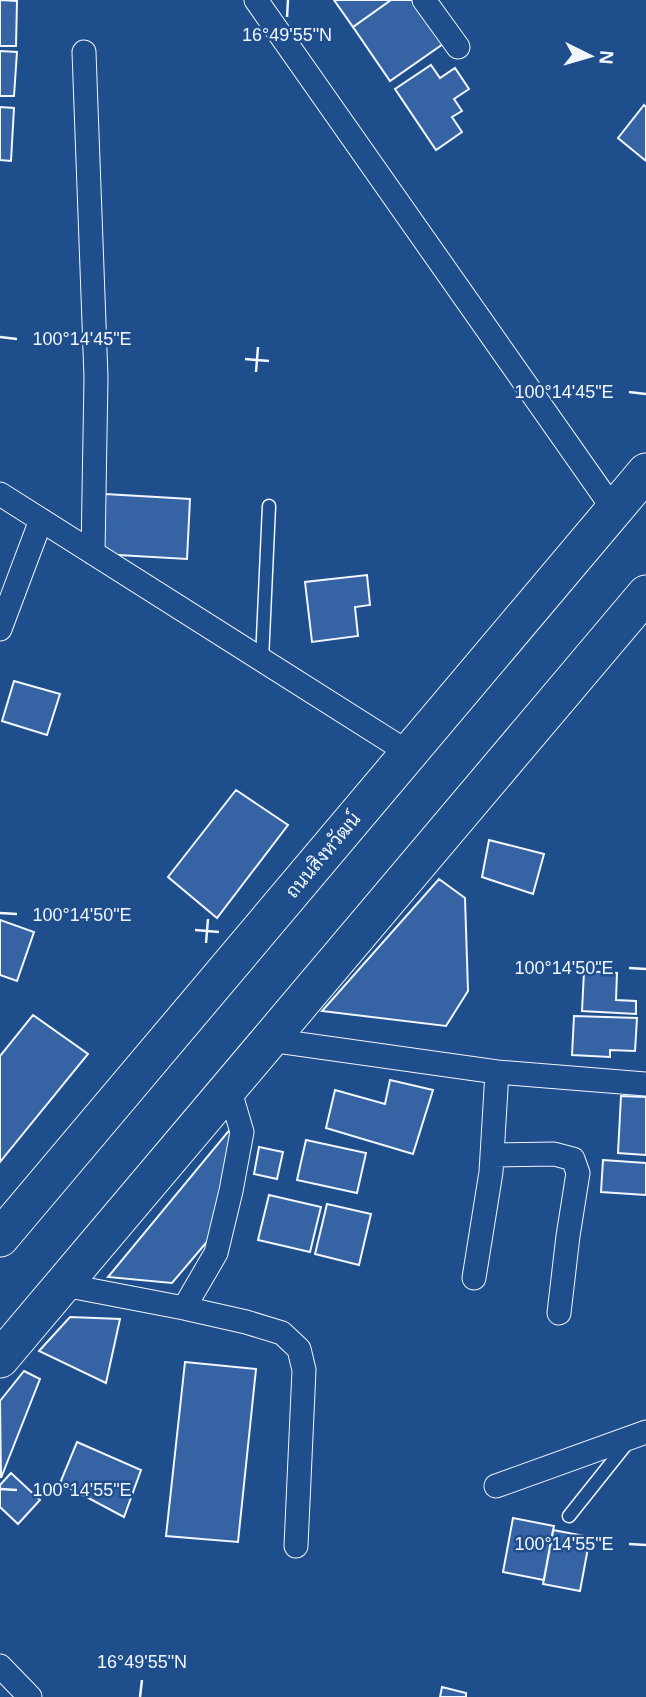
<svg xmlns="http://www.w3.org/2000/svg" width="646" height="1697" viewBox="0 0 646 1697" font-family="Arial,Sarabun,sans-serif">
  <rect width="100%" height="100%" fill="#1f4e8c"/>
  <path fill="#3563a3" stroke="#f2f6ff" stroke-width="2" d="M 0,0 L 17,1 L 16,46 L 0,46 Z
    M 334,0 L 391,0 L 353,27 Z
    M 391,0 L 412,0 L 443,44 L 390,81 L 353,27 Z
    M 0,51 L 17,52 L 14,96 L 0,96 Z
    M 431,65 L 440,78 L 455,68 L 469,89 L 454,99 L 462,111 L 452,117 L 462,132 L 436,150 L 395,89 Z
    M 644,105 L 646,107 L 646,161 L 618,138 Z
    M 0,107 L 14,108 L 11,161 L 0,160 Z
    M 105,494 L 190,499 L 187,559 L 101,554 Z
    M 367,575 L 370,605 L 355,607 L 358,636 L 312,642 L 305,582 Z
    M 14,681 L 60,694 L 47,735 L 2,721 Z
    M 236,790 L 288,825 L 217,918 L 168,877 Z
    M 489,840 L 544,854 L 533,894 L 482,877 Z
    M 439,879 L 465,898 L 468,991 L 446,1026 L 322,1011 Z
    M 0,920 L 34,932 L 17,981 L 0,975 Z
    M 584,971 L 617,973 L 616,1000 L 636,1001 L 636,1014 L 582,1011 Z
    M 33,1015 L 88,1054 L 0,1162 L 0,1056 Z
    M 574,1016 L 637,1018 L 635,1051 L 610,1050 L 610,1057 L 572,1055 Z
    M 390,1080 L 433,1090 L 413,1154 L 326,1128 L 335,1090 L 385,1104 Z
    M 621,1096 L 646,1097 L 646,1155 L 618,1153 Z
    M 236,1122 L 222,1224 L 172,1283 L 108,1277 Z
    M 306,1140 L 366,1153 L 357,1193 L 297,1180 Z
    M 259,1147 L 283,1152 L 277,1179 L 254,1174 Z
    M 603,1160 L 646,1163 L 646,1195 L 601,1192 Z
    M 269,1195 L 321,1207 L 310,1252 L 258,1240 Z
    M 327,1204 L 371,1214 L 359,1265 L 315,1254 Z
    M 70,1317 L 120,1319 L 106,1383 L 39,1351 Z
    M 185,1362 L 256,1369 L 238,1542 L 166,1536 Z
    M 24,1371 L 40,1379 L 1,1478 L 0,1401 Z
    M 77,1442 L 141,1470 L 124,1517 L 60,1483 Z
    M 11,1473 L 40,1500 L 18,1524 L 0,1507 L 0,1485 Z
    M 513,1518 L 554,1526 L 544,1580 L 503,1572 Z
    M 553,1530 L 590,1537 L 580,1591 L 543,1584 Z
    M 442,1687 L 466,1693 L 466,1697 L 440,1697 Z"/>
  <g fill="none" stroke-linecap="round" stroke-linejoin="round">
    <g stroke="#f2f6ff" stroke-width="15">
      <path id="service" d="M 262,660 L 269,506
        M 569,1516 L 628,1442"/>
    </g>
    <g stroke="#f2f6ff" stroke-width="25">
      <path id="minor" d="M 256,0 L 614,510
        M 424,0 L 458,47
        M 84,52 L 96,377 L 93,553
        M 0,494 L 409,753
        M 0,629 L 41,520
        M 270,1040 L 497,1072 L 646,1084
        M 492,1155 L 554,1154 L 573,1159 L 578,1173 L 568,1236 L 559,1313
        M 474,1278 L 491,1172 L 497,1072
        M 64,1285 L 184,1308 L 246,1322 L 282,1333 L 299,1349 L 304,1370 L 296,1546
        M 184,1308 L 216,1253 L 231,1191 L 242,1132 L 229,1088
        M 496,1486 L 646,1432
        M 0,1666 L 30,1697"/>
    </g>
    <g stroke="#f2f6ff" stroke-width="39">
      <path id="primary" d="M 0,1238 L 646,472
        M 0,1359 L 646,594"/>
    </g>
    <use href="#service" stroke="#1f4e8c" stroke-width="12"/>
    <use href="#minor" stroke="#1f4e8c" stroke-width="23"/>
    <use href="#primary" stroke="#1f4e8c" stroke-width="37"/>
  </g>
  <path fill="none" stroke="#f2f6ff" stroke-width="2.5" d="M 287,17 L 288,0M 0,337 L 17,339M 245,359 L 269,361M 256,372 L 258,347M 629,392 L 646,394M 0,913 L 17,914M 195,930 L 219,932M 206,943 L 208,919M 629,968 L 646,969M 0,1489 L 17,1490M 629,1544 L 646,1545M 140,1697 L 142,1680"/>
  <g text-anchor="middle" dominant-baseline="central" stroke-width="5" stroke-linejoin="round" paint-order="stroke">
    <g font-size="19" fill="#f2f6ff" stroke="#1f4e8c">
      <text transform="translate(323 855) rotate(-50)">ถนนสิงหวัฒน์</text>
    </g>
  </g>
  <g font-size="18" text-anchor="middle" fill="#f2f6ff" stroke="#1f4e8c" stroke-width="5" stroke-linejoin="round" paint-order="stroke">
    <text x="287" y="41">16°49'55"N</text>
    <text x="82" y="345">100°14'45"E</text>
    <text x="564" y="398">100°14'45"E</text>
    <text x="82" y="921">100°14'50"E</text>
    <text x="564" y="974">100°14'50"E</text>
    <text x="82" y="1496">100°14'55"E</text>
    <text x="564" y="1550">100°14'55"E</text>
    <text x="142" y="1668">16°49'55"N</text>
  </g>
  <g transform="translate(590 56) rotate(95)" stroke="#1f4e8c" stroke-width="5" paint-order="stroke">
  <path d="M0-5L12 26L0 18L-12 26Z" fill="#f2f6ff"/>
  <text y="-10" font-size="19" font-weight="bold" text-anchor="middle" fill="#f2f6ff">N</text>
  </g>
</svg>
